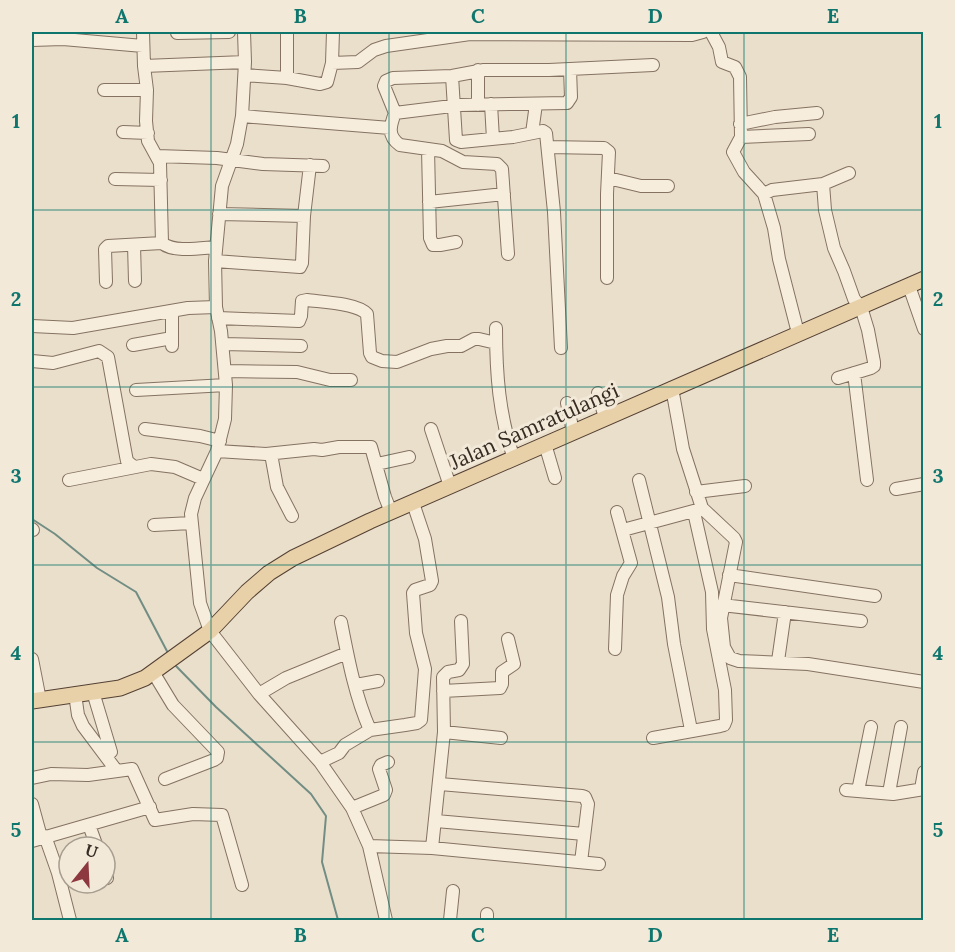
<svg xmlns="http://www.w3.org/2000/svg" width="955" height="952" viewBox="0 0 955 952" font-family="Lora,serif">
  <rect width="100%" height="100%" fill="#eadfcb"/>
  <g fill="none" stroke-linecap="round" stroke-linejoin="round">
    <path stroke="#728d84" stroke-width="2" d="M 32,519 L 55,534 L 97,568 L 136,592 L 169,655
      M 175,665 L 216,707 L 311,794 L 326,816 L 322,862 L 338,920"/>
    <g stroke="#857261" stroke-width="14">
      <path id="minor" d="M 143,32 L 144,66 L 147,90 L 146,121 L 148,141 L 160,163 L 162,243
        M 244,32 L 245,62 L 242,116 L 237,144 L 222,186 L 215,261 L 216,307 L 221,331 L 226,385 L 225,419 L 217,451 L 195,498 L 191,514 L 200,603 L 210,631 L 259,694 L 320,762 L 352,808 L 369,846 L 386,920
        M 711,32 L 719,47 L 722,62 L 735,67 L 740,77 L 741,137 L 733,152 L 744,172 L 764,194 L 774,228 L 779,259 L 798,333
        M 177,33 L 229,32
        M 32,40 L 63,39 L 143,46
        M 332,63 L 358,62 L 374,50 L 386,46 L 470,34 L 692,35 L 703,32
        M 144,66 L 245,62
        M 245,75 L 287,78 L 320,84 L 327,82 L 332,63 L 333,32
        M 452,76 L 456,140 L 461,142 L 513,137 L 543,131 L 546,133 L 554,212 L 561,348
        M 287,78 L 287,32
        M 104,90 L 147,90
        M 491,104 L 493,139
        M 478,105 L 478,70
        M 395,113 L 460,105 L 567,103 L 571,97 L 570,69
        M 242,116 L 390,128
        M 740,124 L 775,117 L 817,113
        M 123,132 L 148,133
        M 532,133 L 536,104
        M 741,137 L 809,134
        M 548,147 L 604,148 L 609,152 L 607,194 L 607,278
        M 428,149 L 430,238 L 433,245 L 440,245 L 456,242
        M 157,156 L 217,158 L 263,164 L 323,166
        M 608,178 L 641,186 L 668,186
        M 115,179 L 161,180
        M 823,184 L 825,210 L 834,248 L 844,271 L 854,299 L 861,307 L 868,330 L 874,362 L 874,366 L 871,368 L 838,378
        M 764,194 L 772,190 L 823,184 L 849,173
        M 429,202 L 504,194
        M 219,214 L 304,216
        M 134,245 L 135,281
        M 508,254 L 502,169 L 497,164 L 463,162 L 442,151 L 400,145 C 387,136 390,126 395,113 L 384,86 L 386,81 L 393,78 L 452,76 L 484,70 L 549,70 L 653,65
        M 215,261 L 300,267 L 302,263 L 304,216 L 310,165
        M 106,282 L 105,249 L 108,246 L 162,243 C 174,253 201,248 216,247
        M 909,286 L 924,329
        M 218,318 L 299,321 L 301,316 L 302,301 L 307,300 C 322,302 357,303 367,314 L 370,353 L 372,357 L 382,361 L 397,362 L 431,349 L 447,346 L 461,346 L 474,339 L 479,339 L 496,343
        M 32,326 L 73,328 L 188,308 L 216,307
        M 496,328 C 496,374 499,415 514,459
        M 223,344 L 301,346
        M 133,345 L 172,338
        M 172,346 L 172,311
        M 32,361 L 53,363 L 99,351 L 108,357 L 126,456 L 127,461 L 134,467
        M 225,371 L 297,372 L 330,380 L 351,380
        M 854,373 L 867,480
        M 672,388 L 683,449 L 702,508 L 734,538 L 736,542 L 721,618 L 724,647 L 730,658 L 739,661 L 808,664 L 924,682
        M 136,390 L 226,385
        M 598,393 L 605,418
        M 567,403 L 573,432
        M 145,429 L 200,436 L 220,441
        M 431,429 L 450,486
        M 545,444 L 555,478
        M 217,451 L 266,454 L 314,449 L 322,450 L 339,447 L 371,447 L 385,497 L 391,512
        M 271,454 L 277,487 L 292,516
        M 377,464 L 409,457
        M 69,480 L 151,464 L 175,467 L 203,479
        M 639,480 L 668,597 L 674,644 L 691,730
        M 896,489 L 924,484
        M 696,492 L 745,486
        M 154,525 L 191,523
        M 32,529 L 33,530
        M 623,530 L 701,509
        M 729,575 L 875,596
        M 722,605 L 861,621
        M 341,622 C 348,658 355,696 370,730
        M 615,649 L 617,595 L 623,576 L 631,563 L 617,512
        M 32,659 L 40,700
        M 778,661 L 785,612
        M 153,672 L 173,705 L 218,752 L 217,758 L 214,760 L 165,779
        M 356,685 L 378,681
        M 443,691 L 500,688 L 502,684 L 502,672 L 514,664 L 508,639
        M 93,692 L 111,752
        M 75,694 L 78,715 L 83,726 L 116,770
        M 259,694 L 286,678 L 347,653
        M 444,732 L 501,738
        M 653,738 L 720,726 L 724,725 L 726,720 L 725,690 L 713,629 L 712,592 L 694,512
        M 320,762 L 339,753 L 345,745 L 370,730 L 405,725 L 417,723 L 421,720 L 425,669 L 416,633 L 413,593 L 415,590 L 430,585 L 432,581 L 425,539 L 413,503
        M 32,778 L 51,774 L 88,775 L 132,769 L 155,820 L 193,814 L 222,815 L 242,885
        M 440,784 L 582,796 L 585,797 L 588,804 L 581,862
        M 921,789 L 924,772
        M 846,790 L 893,794 L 924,789
        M 858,791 L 871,727
        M 889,793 L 901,727
        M 32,804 L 41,837
        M 352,808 L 384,795 L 386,790 L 379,769 L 381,765 L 388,762
        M 436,821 L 584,834
        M 89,825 L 97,847
        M 45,836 L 58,873 L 70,920
        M 32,841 L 150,807
        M 369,846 L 432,848 L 599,864
        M 432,848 L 444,732 L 443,677 L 448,672 L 459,670 L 463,664 L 461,621
        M 105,872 L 107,878
        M 487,914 L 487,920
        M 450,920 L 453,891"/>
    </g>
    <g stroke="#544134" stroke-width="17">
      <path id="major" d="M 32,701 L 120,688 L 145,678 L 210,631 L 247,592 L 269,573 L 293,558 L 370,521 L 924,279"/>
    </g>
    <use href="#minor" stroke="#f6eddd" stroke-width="12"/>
    <use href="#major" stroke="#e8d0a8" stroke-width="15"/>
  </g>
  <path fill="none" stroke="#0f766e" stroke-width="1.5" stroke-opacity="0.55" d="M 211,32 L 211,920M 389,32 L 389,920M 566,32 L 566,920M 744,32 L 744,920M 32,210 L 924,210M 32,387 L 924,387M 32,565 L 924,565M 32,742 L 924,742"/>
  <g text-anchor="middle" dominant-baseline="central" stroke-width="6" stroke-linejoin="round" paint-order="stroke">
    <g font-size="21" fill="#372b22" stroke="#f2e9d9">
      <text transform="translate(534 426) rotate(-24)">Jalan Samratulangi</text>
    </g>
  </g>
  <rect width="955" height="952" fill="none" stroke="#f2e9d9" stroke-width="66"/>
  <g transform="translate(87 865) rotate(18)"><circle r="28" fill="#f2e9d9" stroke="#a79d90" stroke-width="1.5"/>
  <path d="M0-4.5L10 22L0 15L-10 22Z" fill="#8d373e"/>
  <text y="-9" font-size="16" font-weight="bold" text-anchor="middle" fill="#372b22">U</text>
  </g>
  <rect x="33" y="33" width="889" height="886" fill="none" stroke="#0f766e" stroke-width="2"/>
  <g font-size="20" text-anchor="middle" font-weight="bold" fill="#0f766e">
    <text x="122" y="23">A</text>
    <text x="300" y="23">B</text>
    <text x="478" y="23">C</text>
    <text x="655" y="23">D</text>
    <text x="833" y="23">E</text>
    <text x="16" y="128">1</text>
    <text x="938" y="128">1</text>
    <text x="16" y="306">2</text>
    <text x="938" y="306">2</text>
    <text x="16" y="483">3</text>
    <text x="938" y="483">3</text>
    <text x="16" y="660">4</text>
    <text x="938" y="660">4</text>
    <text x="16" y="837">5</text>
    <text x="938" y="837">5</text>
    <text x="122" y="942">A</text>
    <text x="300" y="942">B</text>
    <text x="478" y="942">C</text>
    <text x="655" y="942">D</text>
    <text x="833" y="942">E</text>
  </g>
</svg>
